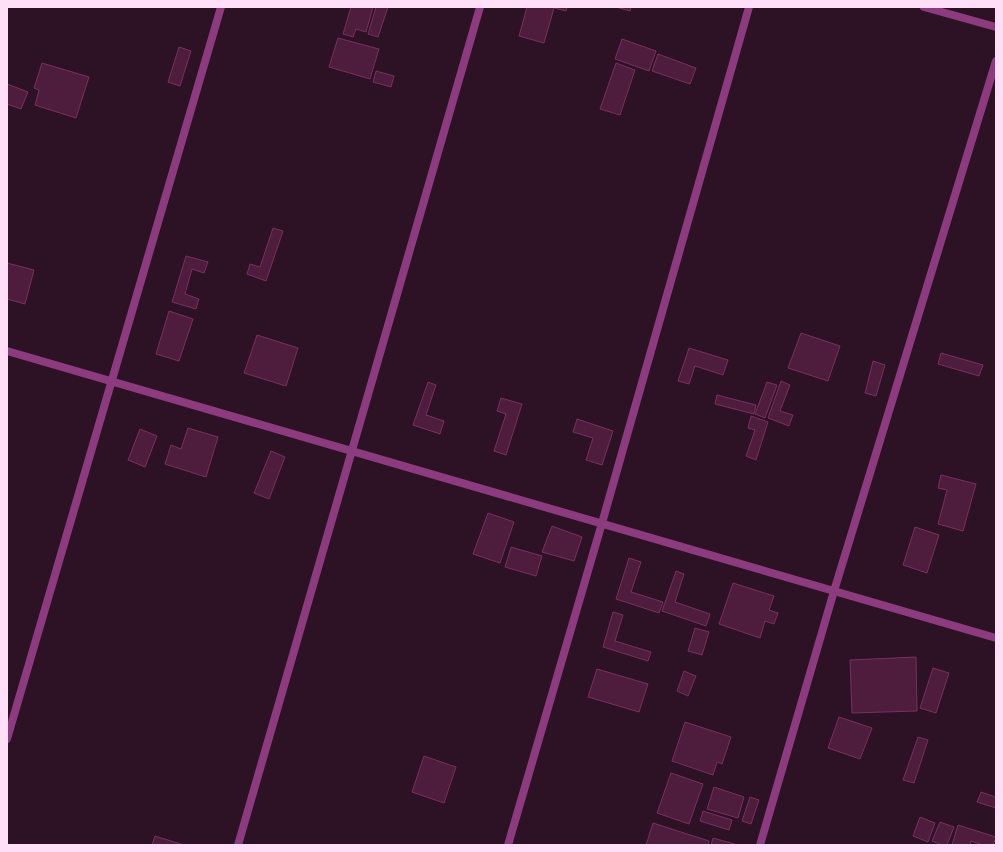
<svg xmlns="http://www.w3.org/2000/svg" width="1003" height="852" viewBox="0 0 1003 852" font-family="'Nunito Sans',sans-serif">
  <rect width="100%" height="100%" fill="#2d1125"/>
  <path fill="#4e1d3e" stroke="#7a2f61" d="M 351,7 L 373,7 L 366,32 L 356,29 L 353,37 L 343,34 Z
    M 376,7 L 388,7 L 378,37 L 368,34 Z
    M 527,7 L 567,7 L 566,11 L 554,8 L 544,43 L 519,36 Z
    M 616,7 L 631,7 L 630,11 Z
    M 338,38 L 379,49 L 370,79 L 329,67 Z
    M 622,39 L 656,51 L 649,71 L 615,59 Z
    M 179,47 L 191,51 L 180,86 L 168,82 Z
    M 658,54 L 696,68 L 690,84 L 652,71 Z
    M 42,63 L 89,77 L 76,118 L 35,105 L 39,90 L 34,88 Z
    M 616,63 L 635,70 L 620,115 L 600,109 Z
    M 376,71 L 394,76 L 391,87 L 373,82 Z
    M 7,84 L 28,92 L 21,109 L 7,104 Z
    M 273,228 L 283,231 L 266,281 L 247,274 L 250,264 L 260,267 Z
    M 186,256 L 208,262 L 204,273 L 192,269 L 185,294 L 199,299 L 196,309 L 172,302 Z
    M 7,263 L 34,270 L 25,304 L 7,299 Z
    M 169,311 L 193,319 L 179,361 L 156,354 Z
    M 801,333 L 840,346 L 828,381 L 788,368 Z
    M 257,335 L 298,348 L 286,386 L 244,373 Z
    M 689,348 L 728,360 L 723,375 L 695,366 L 689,384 L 678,381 Z
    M 941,353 L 983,365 L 979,376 L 938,364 Z
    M 873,361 L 885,365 L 876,396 L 865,393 Z
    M 781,381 L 790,385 L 780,411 L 793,415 L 789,426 L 768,418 Z
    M 428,382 L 436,385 L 426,415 L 444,421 L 440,434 L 413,425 Z
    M 767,382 L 777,385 L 765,418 L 755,414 Z
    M 717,395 L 756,405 L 754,414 L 715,404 Z
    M 501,398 L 522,404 L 506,455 L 494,451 L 506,414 L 497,411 Z
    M 751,416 L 768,422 L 756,460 L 746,456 L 755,430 L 748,428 Z
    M 577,419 L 613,431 L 602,465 L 586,460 L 593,438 L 573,432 Z
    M 188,428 L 218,437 L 206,477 L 165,464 L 171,445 L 181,449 Z
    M 140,429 L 157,436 L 145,467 L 128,460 Z
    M 271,451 L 285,457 L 269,499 L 254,493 Z
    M 941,475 L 976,484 L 963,531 L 938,524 L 947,490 L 938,488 Z
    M 488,513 L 514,522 L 500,563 L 473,554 Z
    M 552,526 L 582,537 L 574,561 L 542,552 Z
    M 915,527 L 939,535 L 927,573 L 903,565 Z
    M 511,547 L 542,556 L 536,576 L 505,567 Z
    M 629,558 L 641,562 L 631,592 L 663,602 L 659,613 L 616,599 Z
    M 676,571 L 684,574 L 675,602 L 710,614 L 706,626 L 662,611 Z
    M 733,583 L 774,596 L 769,610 L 778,613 L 774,624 L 765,621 L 760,638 L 719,624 Z
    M 613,612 L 623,615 L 615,641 L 651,652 L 648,661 L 603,647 Z
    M 695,628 L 709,632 L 702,655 L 688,651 Z
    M 916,657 L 917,711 L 852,713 L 850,660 Z
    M 933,668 L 949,673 L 936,713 L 920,708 Z
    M 597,669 L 648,684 L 639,712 L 588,697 Z
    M 684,671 L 696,676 L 688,696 L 677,691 Z
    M 839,717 L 872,728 L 860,759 L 828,748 Z
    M 685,722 L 731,737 L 722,764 L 717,762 L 713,775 L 672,761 Z
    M 918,737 L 928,740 L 914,783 L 903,780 Z
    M 424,756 L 456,767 L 444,803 L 412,792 Z
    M 671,773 L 703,784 L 689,824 L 657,813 Z
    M 714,787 L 744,797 L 738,818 L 707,809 Z
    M 981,792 L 996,797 L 996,808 L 977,802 Z
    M 750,797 L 759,800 L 751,824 L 742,821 Z
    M 703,811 L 732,820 L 729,830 L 700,821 Z
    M 920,817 L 935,823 L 928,842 L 913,836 Z
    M 940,822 L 954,827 L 947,845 L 942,845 L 932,841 Z
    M 653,823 L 709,841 L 708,845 L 646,845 Z
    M 958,825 L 996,837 L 993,845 L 983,845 L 971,841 L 970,845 L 952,845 Z
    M 155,836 L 184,845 L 152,845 Z
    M 713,838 L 738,845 L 711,845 Z"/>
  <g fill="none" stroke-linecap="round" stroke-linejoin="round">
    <path stroke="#8c3c7e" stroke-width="8" d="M 924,7 L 996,27
      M 7,351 L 996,638
      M 7,739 L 221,7
      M 238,845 L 480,7
      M 508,845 L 602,523 L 749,7
      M 760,845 L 834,591 L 996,61"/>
  </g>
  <rect width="1003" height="852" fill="none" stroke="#ffdef7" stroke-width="16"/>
</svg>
